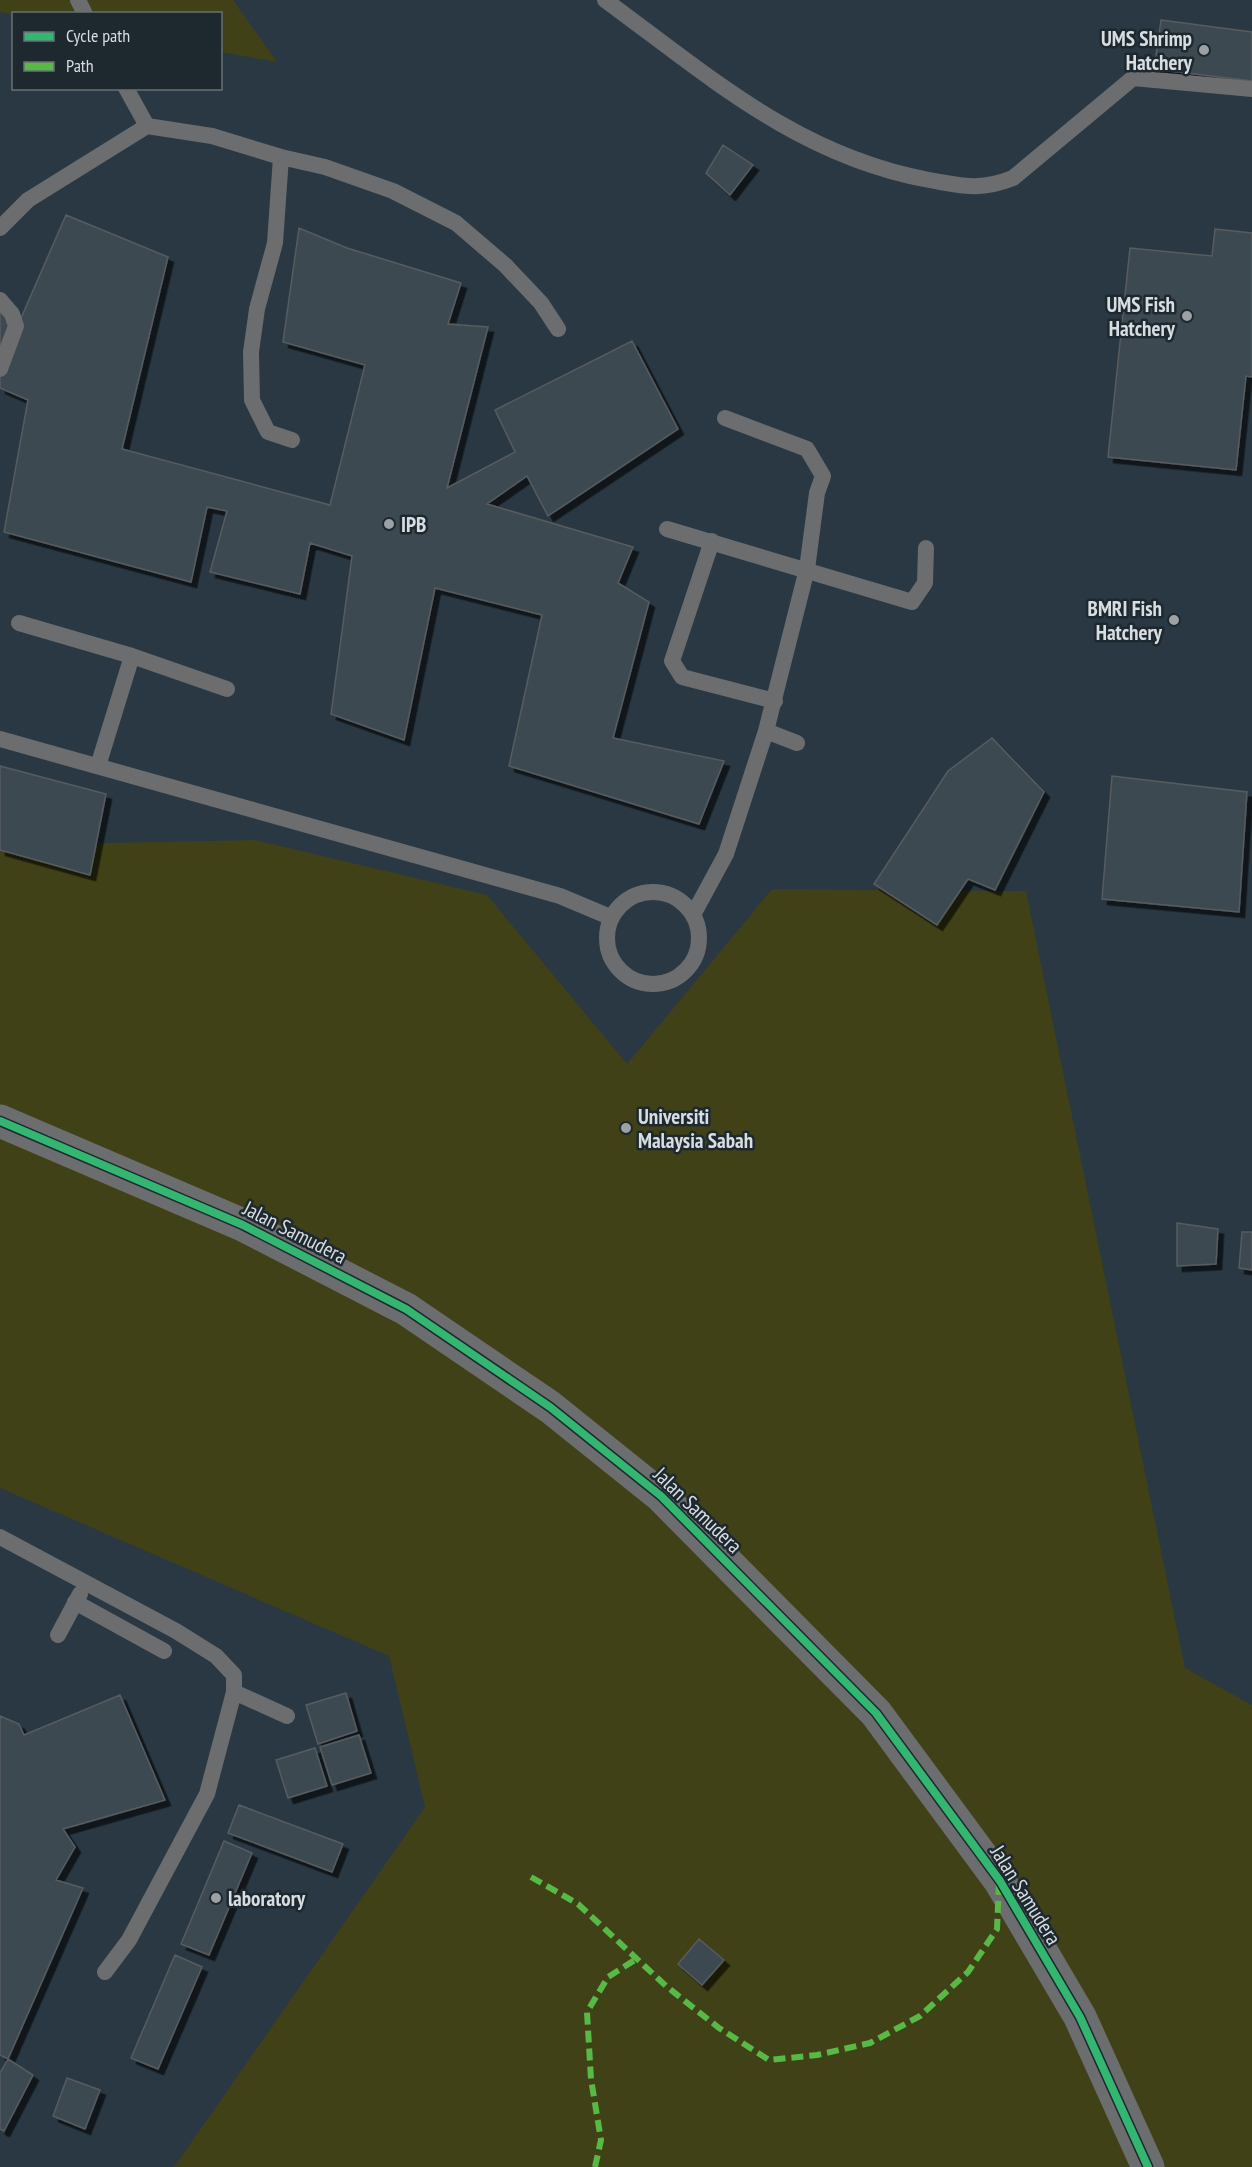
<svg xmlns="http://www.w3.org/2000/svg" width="1252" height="2167" viewBox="0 0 1252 2167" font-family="'PT Sans Narrow',sans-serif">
  <defs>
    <filter id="shadow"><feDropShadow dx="5.5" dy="5.5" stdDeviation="0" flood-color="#0009"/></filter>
  </defs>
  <rect width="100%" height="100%" fill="#2c3135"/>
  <path fill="#293842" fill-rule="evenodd" d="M 0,0 L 1252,0 L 1252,2167 L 0,2167 ZM 14,14 L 220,14 L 220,88 L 14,88 Z"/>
  <path fill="#404117" d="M 0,0 L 233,0 L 277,62 L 221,52 L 220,14 L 13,14 L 0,12 Z
    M 255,840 L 487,895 L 627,1064 L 772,889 L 1026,891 L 1185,1668 L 1252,1705 L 1252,2167 L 174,2167 L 425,1807 L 389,1656 L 0,1488 L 0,845 Z"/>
  <path fill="#3d4a51" stroke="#575b5f" stroke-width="1.5" filter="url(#shadow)" d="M 1161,20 L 1252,32 L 1252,81 L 1154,69 Z
    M 723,145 L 753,165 L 730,195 L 706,173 Z
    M 66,215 L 168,257 L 122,449 L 330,505 L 365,365 L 283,342 L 299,228 L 347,248 L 461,283 L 448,324 L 488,327 L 447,488 L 515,452 L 495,410 L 632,341 L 678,429 L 548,516 L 527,476 L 487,504 L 633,547 L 618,583 L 649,602 L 613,738 L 724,761 L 699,824 L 509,766 L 542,615 L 435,588 L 404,740 L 331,714 L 352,556 L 310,543 L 300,594 L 210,572 L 227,511 L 207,507 L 191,582 L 4,532 L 28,400 L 0,388 L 0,310 L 21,318 Z
    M 1215,229 L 1252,233 L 1252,377 L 1246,376 L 1236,470 L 1108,457 L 1130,248 L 1212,256 Z
    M 992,738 L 1044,792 L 995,890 L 968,879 L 937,925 L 874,884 L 948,771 Z
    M 0,766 L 106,794 L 90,875 L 0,850 Z
    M 1112,776 L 1247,792 L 1239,912 L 1102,899 Z
    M 1177,1223 L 1218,1229 L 1216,1264 L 1177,1266 Z
    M 1242,1232 L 1252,1232 L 1252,1270 L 1239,1268 Z
    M 346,1693 L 357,1731 L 318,1744 L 306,1705 Z
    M 120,1695 L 165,1800 L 63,1829 L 75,1847 L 56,1880 L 83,1888 L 8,2059 L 0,2055 L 0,1716 L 19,1724 L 24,1735 Z
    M 359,1735 L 371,1773 L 332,1785 L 320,1747 Z
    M 315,1748 L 327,1786 L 288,1798 L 276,1760 Z
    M 239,1805 L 343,1844 L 332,1872 L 228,1833 Z
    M 224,1841 L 252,1853 L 209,1955 L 181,1944 Z
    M 699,1939 L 724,1960 L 702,1985 L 678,1964 Z
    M 175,1955 L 202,1967 L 158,2069 L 131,2058 Z
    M 8,2059 L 33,2075 L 4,2131 L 0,2129 L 0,2073 Z
    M 67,2078 L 100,2090 L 85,2129 L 53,2116 Z"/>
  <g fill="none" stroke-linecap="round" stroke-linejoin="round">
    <path stroke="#6b6d6f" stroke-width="16" d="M 78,0 L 85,14
      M 605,0 C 709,76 798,156 929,180 C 964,186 980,191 1013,178 L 1133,78 L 1252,89
      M 147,126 L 212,136 L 281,157 L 325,167 L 393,191 L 456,223 L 505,265 L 541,303 L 558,329
      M 281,157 L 275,243 L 257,309 L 251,352 L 252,400 L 268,432 L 292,440
      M 0,228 L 28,200 L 147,126 L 126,88
      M 0,300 L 12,314 L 16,326 L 0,369
      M 667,529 L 912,602 L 925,583 L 926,548
      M 712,541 L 672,661 L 682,677 L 775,701
      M 19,623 L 132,656 L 98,766
      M 132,656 L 227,689
      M 766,731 L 797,743
      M 0,739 L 560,896 L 610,917
      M607 938a46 46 0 1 1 92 0a46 46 0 1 1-92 0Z
      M 694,913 L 726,854 L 766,731 L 807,569 L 817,493 L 823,476 L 807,449 L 725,418
      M 0,1537 L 176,1631 L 216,1656 L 234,1675 L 234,1692 L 207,1794 L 129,1940 L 105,1972
      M 75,1602 L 164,1651
      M 58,1635 L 80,1594
      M 234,1692 L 287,1716"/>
    <path stroke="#6b6d6f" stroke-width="33" d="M 0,1121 L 243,1225 L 406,1309 L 550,1407 L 661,1496 L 876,1713 L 1000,1881 L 1080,2017 L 1148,2167"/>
    <path stroke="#58b947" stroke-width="6" stroke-dasharray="12 6" stroke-linecap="butt" d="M 531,1877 L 578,1904 L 666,1986 L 719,2028 L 769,2060 L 817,2055 L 870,2043 L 920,2016 L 968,1972 L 997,1929 L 999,1883
      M 595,2167 L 601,2140 L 591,2079 L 587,2012 L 608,1977 L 638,1958"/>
    <g stroke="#1e282f" stroke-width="11">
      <path id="cycleway" d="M 0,1121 L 243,1225 L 406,1309 L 550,1407 L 661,1496 L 876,1713 L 1000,1881 L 1080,2017 L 1148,2167"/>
    </g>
    <use href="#cycleway" stroke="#33b770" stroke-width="8"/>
  </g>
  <g fill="#9ba1a5" stroke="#1e282f" stroke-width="2">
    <circle cx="1204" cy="50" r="6"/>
    <circle cx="1187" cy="316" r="6"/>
    <circle cx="389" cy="524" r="6"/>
    <circle cx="1174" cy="620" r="6"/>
    <circle cx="626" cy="1128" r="6"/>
    <circle cx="216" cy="1898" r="6"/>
  </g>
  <g text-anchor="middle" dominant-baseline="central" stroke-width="5" stroke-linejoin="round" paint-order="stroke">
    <g font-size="21" font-weight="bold" fill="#d7dde1" stroke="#1e282f" text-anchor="end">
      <text x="1192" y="38">UMS Shrimp<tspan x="1192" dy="24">Hatchery</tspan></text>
      <text x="1175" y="304">UMS Fish<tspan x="1175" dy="24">Hatchery</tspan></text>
      <text x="401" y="524" text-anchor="start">IPB</text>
      <text x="1162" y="608">BMRI Fish<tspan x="1162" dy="24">Hatchery</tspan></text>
      <text x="638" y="1116" text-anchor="start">Universiti<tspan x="638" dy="24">Malaysia Sabah</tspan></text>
      <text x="228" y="1898" text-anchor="start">laboratory</text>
    </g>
    <g font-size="21" fill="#d7dde1" stroke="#1e282f">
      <text transform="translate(295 1232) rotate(27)">Jalan Samudera</text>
      <text transform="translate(698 1510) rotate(44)">Jalan Samudera</text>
      <text transform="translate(1026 1895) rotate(58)">Jalan Samudera</text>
    </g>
  </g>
  <rect x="12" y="12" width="210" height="78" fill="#1e282f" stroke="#687076" stroke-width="1.5"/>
  <rect x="24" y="32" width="30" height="9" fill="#33b770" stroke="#687076" stroke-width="1.5"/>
  <text x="66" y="42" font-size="18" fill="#d7dde1">Cycle path</text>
  <rect x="24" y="62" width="30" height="9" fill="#58b947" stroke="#687076" stroke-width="1.5"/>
  <text x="66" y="72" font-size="18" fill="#d7dde1">Path</text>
</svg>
